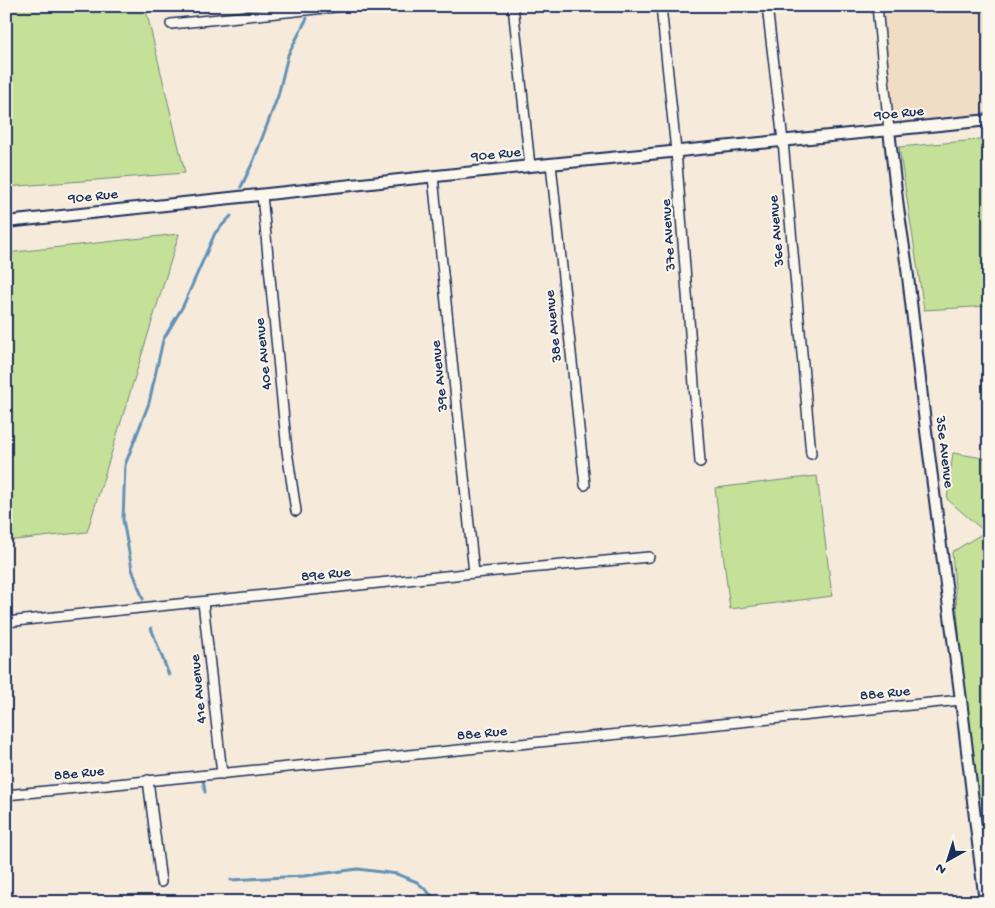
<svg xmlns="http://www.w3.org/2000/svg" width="995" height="908" viewBox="0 0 995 908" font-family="'Gochi Hand',sans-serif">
  <rect width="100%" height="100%" fill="#f6ebda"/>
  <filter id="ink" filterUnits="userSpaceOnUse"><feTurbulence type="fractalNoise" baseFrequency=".02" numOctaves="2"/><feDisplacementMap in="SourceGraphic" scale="10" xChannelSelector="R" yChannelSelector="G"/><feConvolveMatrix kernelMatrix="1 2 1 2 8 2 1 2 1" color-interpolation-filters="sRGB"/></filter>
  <g filter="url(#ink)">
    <path fill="#f1ddc5" d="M 877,6 L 989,6 L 989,120 L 889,130 Z"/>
    <path fill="#c5e198" stroke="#70887b" d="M 6,6 L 145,6 L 185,173 L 6,187 Z
      M 989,139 L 989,306 L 924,310 L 899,147 Z
      M 179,234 L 87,532 L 6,541 L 6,253 Z
      M 953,453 L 989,459 L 989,816 L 975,817 L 952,552 L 985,532 L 947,499 Z
      M 817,476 L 832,596 L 730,609 L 715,488 Z"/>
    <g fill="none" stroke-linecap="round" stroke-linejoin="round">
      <path stroke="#6291b7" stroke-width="3" d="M 241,187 L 253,162 L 278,96 L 288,55 L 307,18
        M 143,599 L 132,569 L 123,520 L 125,465 L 149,403 L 163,340 L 183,306 L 215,233 L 231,216
        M 151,628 L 169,675
        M 203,780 L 205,792
        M 231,880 L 304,876 L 358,869 L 397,874 L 417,882 L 439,902"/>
      <g stroke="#1b2f5e" stroke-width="12">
        <path id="minor" d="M 513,6 L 530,166
          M 661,6 L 676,151 L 700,462
          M 767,6 L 783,141 L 811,454
          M 877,6 L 889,130
          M 171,24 L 345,6
          M 551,164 L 585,485
          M 433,177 L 474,573
          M 262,195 L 287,451 L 296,511
          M 203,602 L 222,774
          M 6,622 L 474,573 L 649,557
          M 148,780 L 161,882
          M 6,795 L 961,700"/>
      </g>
      <g stroke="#1b2f5e" stroke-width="14">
        <path id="tertiary" d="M 889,130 L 898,208 L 907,268 L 926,431 L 961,700 L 985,902
          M 6,222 L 530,166 L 989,120"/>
      </g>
      <use href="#minor" stroke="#fbf7ec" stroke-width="9"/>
      <use href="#tertiary" stroke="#fbf7ec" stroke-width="10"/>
    </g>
  </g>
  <g text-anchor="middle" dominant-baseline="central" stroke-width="4" stroke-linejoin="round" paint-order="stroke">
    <g font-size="15" fill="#1b2f5e" stroke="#fbf7ec">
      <text transform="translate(899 114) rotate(-6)">90e Rue</text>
      <text transform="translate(496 155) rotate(-6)">90e Rue</text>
      <text transform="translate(93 197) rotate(-6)">90e Rue</text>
      <text transform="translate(777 231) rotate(-95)">36e Avenue</text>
      <text transform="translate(669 235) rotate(-94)">37e Avenue</text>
      <text transform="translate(554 326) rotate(-96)">38e Avenue</text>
      <text transform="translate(264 354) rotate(-96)">40e Avenue</text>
      <text transform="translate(440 376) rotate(-96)">39e Avenue</text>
      <text transform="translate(944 452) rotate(83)">35e Avenue</text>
      <text transform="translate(326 575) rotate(-6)">89e Rue</text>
      <text transform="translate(199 689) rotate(-96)">41e Avenue</text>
      <text transform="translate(885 694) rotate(-6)">88e Rue</text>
      <text transform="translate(482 734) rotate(-6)">88e Rue</text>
      <text transform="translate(79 774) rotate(-6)">88e Rue</text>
    </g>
  </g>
  <rect width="995" height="908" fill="none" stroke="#fbf7ec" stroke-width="25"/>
  <rect x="12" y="12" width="970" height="883" fill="none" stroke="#1b2f5e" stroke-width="2" filter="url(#ink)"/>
  <g transform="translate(948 860) rotate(219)" stroke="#fbf7ec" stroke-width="4" paint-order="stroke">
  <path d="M0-4L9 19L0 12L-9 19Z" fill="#1b2f5e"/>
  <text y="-8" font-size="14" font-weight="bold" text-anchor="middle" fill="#1b2f5e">N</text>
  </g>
</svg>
